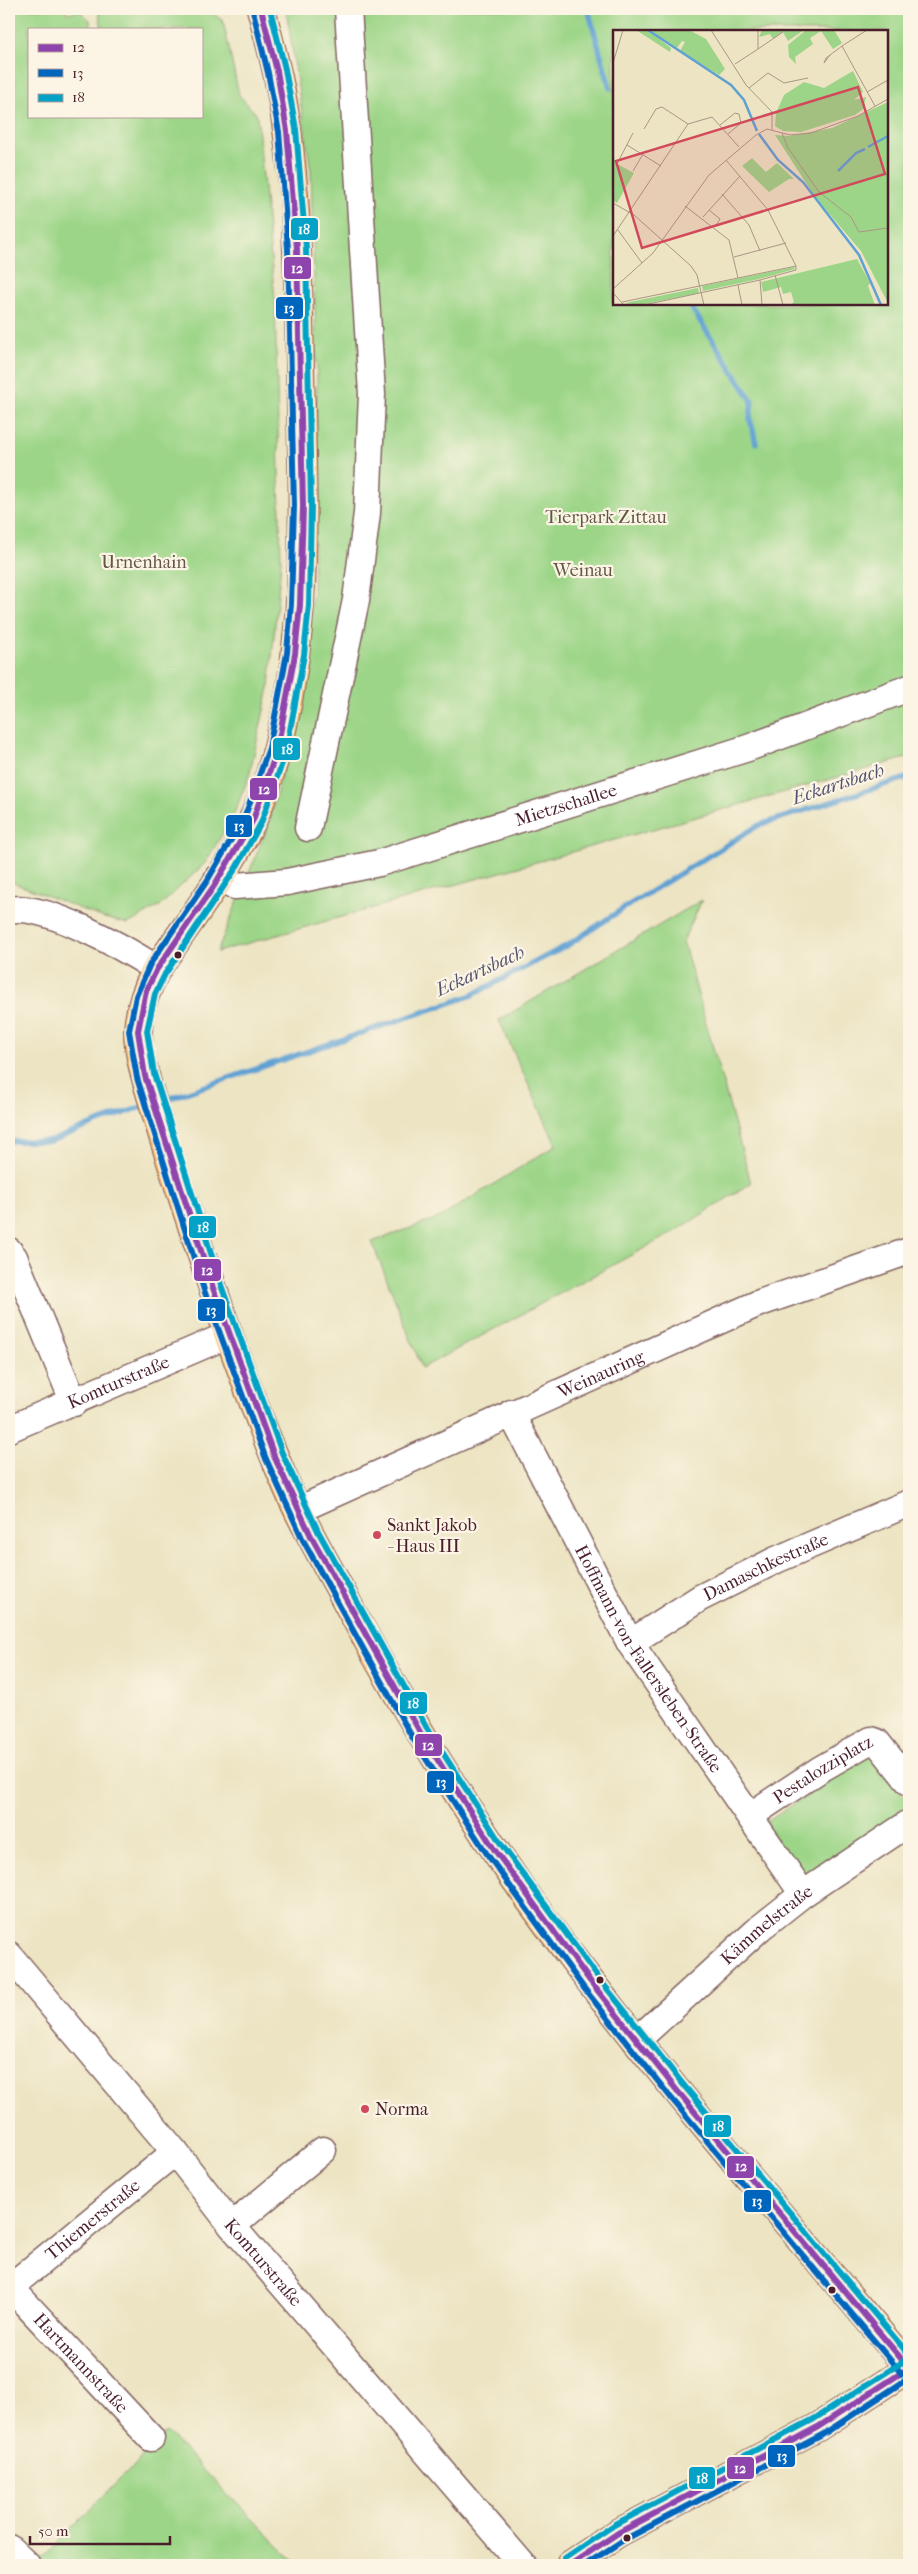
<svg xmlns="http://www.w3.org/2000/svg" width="918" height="2574" viewBox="0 0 918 2574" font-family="'IM FELL French Canon',serif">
  <rect width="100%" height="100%" fill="#fcf5e5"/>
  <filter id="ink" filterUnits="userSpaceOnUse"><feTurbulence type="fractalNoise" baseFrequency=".02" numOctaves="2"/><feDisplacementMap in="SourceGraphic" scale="10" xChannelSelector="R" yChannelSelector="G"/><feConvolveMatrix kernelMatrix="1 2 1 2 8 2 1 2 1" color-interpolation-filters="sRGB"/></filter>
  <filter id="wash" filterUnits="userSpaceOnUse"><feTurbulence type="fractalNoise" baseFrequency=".0096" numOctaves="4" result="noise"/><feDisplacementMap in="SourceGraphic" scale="20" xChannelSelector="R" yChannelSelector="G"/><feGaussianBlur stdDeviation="1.12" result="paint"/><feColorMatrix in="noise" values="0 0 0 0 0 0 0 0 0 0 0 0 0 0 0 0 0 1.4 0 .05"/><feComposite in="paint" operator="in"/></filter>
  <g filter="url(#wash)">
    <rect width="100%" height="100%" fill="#ece4c2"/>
    <path fill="#9cd587" stroke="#737a59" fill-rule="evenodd" d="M 9,9 L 66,9 L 67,13 L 80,11 L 90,20 L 92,29 L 29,29 L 29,116 L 201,116 L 201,29 L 102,29 L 99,13 L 106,9 L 207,9 L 223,21 L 239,95 L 257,115 L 275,300 L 281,562 L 269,688 L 249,776 L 233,816 L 205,863 L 161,905 L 128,924 L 104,918 L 9,881 Z
      M 286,9 L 909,9 L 909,757 L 217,952 L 270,821 L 294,721 L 313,593 L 317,380 L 311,171 ZM 614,31 L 887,31 L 887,304 L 614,304 Z
      M 702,900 L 683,941 L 751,1183 L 676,1231 L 422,1368 L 372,1242 L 441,1217 L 556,1145 L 499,1020 Z
      M 873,1752 L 909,1803 L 909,1815 L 806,1886 L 762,1825 Z
      M 166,2432 L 298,2565 L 36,2565 Z"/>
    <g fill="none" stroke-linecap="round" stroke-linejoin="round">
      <path stroke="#60a1d3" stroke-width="5.5" d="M 588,9 L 610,88
        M 689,304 L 752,401 L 750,419 L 756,443
        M 159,1102 L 470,996 L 568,945 L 624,908 L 759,825 L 909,777
        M 9,1141 L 51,1141 L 98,1122 L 145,1106"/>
    </g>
  </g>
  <g filter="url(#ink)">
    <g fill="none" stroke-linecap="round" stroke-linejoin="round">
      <g stroke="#836460" stroke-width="29">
        <g id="minor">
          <path d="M 308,828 L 356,600 L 367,513 L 372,394 L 348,9"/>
          <path id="s1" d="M 218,877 L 235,886 L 287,882 L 379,863 L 748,748 L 909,688"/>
          <path d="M 9,910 C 44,902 126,949 157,969"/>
          <path d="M 9,1251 L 14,1257 L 74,1403"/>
          <path id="s2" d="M 511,1413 L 630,1643 L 803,1894"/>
          <path id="s3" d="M 9,1429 L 228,1335"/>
          <path id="s4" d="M 298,1510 L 757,1304 L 909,1251"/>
          <path id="s5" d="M 630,1643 L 700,1598 L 776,1560 L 909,1503"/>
          <path id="s6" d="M 751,1815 L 819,1770 L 871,1740 L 877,1742 L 909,1782"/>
          <path id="s7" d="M 9,1955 L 175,2152 L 232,2226 L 523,2565"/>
          <path id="s8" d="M 636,2041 L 760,1928 L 803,1894 L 909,1823"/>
          <path d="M 232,2226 L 323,2150"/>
          <path id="s9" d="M 10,2287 L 151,2438"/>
          <path id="s10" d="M 9,2288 L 175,2152"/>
          <path d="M 9,2548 L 27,2565"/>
        </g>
      </g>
      <g stroke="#836460" stroke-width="30">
        <path id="major" d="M 261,9 C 268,36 276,64 281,92 C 300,195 298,302 301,407 C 304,539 308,672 262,798 C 241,855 191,918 157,969 C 146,989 139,1008 138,1031 C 138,1055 146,1079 153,1103 C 164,1142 177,1181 190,1220 C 220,1310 250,1401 288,1489 C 306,1531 331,1571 352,1612 C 410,1720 474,1825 547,1924 C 660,2078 787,2221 909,2368
          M 570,2565 L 618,2533 L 818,2427 L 909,2368"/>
      </g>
      <use href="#minor" stroke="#fff" stroke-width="26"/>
      <use href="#major" stroke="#fdbc70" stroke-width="28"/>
      <g stroke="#fcf5e5" stroke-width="10">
        <path id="bus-1" d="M 261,9 L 277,71 L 287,131 L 297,249 L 303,506 L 300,605 L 295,654 L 277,750 L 253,820 L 214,886 L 157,969 L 146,991 L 138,1031 L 145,1076 L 213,1288 L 274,1456 L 311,1536 L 420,1732 L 494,1849 L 590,1981 L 679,2093 L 909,2368
          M 570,2565 L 618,2533 L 818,2427 L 909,2368"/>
      </g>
      <g stroke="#fcf5e5" stroke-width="10">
        <path id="bus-2" d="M 253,11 L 268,73 L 279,132 L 288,249 L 294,506 L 291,604 L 287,653 L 269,748 L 245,816 L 207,881 L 150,964 L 136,996 L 129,1031 L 137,1078 L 204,1290 L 266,1459 L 303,1540 L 412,1737 L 487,1854 L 583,1987 L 672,2099 L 902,2374
          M 585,2565 L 622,2541 L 822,2435 L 909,2378"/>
      </g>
      <g stroke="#fcf5e5" stroke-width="10">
        <path id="bus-3" d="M 270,9 L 285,69 L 296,129 L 306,248 L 311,506 L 309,605 L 304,655 L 286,752 L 261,823 L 236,868 L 165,974 L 155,994 L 147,1031 L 154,1074 L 221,1285 L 282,1453 L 318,1531 L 427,1728 L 501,1844 L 597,1976 L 686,2088 L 909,2355
          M 565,2558 L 614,2525 L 814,2419 L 904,2361"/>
      </g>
      <use href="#bus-1" stroke="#8e44ad" stroke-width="6"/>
      <use href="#bus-2" stroke="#0065bd" stroke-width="6"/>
      <use href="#bus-3" stroke="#04a2c6" stroke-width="6"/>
    </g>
  </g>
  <g fill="#4a1f2b" stroke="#fcf5e5" stroke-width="2">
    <circle cx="178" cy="955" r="4.5"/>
    <circle cx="600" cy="1980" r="4.5"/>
    <circle cx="832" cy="2290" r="4.5"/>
    <circle cx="627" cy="2538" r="4.5"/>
  </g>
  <g fill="#d1495b" stroke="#fcf5e5" stroke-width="2">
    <circle cx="377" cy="1535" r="5"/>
    <circle cx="365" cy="2109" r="5"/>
  </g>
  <g text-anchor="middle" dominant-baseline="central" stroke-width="4.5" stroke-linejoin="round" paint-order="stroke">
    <g font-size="18" fill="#635647" stroke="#fcf5e5">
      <text x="606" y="517">Tierpark Zittau</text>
      <text x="144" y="562">Urnenhain</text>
      <text x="583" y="570">Weinau</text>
    </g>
    <g font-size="18" fill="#4a1f2b" stroke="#fcf5e5">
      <text stroke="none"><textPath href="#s1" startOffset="361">Mietzschallee</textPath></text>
      <text stroke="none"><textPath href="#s4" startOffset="332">Weinauring</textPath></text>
      <text stroke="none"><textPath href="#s3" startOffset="119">Komturstraße</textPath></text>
      <text stroke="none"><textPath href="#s5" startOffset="156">Damaschkestraße</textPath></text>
      <text stroke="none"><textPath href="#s2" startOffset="282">Hoffmann-von-Fallersleben-Straße</textPath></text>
      <text stroke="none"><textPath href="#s6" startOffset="85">Pestalozziplatz</textPath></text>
      <text stroke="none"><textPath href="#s8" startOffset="175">Kämmelstraße</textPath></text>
      <text stroke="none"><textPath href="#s10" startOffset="108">Thiemerstraße</textPath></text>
      <text stroke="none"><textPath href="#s7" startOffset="399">Komturstraße</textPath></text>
      <text stroke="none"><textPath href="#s9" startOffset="104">Hartmannstraße</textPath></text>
    </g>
    <g font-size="18" fill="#4a1f2b" stroke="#fcf5e5" text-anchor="start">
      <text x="387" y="1525">Sankt Jakob<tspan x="387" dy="21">- Haus III</tspan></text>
      <text x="375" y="2109">Norma</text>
    </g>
    <g font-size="19" font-style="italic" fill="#53536e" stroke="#fcf5e5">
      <text transform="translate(838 784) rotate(-18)">Eckartsbach</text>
      <text transform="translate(480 971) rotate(-25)">Eckartsbach</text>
    </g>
  </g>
  <g transform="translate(613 30)">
    <rect width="275" height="275" fill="#ece4c2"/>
    <path d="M 23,0 L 35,0 L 58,18 L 57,22 ZM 37,0 L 76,0 L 93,9 L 112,39 L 106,45 L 67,21 L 72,12 L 69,11 L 64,18 ZM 149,0 L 191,0 L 175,11 L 170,2 L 160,9 L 157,4 L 146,7 ZM 193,0 L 221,0 L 229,13 L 220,19 L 208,1 L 197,8 L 200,14 L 182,27 L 183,34 L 176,27 L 175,15 ZM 240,41 L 250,62 L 241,70 L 253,67 L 250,79 L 242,85 L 188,102 L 170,101 L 162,96 L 163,83 L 171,65 L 191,52 L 211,58 ZM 275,72 L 275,273 L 248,221 L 202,167 L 162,105 L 176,106 L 219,98 ZM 139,128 L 153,142 L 164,133 L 181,149 L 176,149 L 156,162 L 129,136 ZM 1,129 L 4,134 L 21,143 L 4,173 L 0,170 ZM 244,229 L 257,253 L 255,256 L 262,275 L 177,275 L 181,272 L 178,262 L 170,264 L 168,257 L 150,262 L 148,252 ZM 181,237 L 182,239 L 146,249 L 90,261 L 89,256 ZM 85,258 L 86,263 L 27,275 L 12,273 Z" fill="#9cd587"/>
    <path fill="none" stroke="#60a1d3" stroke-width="2.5" d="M 35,0 L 118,55 L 131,70 L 144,101M 146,104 L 165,130 L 190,152 L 246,225 L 268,275M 255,117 L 275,106M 225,141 L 243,123 L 252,119"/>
    <path fill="none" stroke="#ab9586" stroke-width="1" d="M 98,0 L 133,55 L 159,82 L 159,100M 229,16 L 262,76M 145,19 L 170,2M 217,25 L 211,33 L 213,28 L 229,16 L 254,0M 0,33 L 10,0M 122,34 L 145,19 L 145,0M 136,58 L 155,43 L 171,53 L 195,48M 254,62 L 275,50M 107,95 L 122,83 L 126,84 L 128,93 L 115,104M 31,99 L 43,79 L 49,77 L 75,94M 169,103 L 175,118 L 206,162 L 238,187 L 246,202 L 275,198M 14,115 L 48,136M 113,130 L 155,180 L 183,236M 4,134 L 20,103M 20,141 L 30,124M 109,164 L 136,195 L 147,221M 0,173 L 21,185 L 78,236 L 84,245 L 91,275M 72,176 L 116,210 L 125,248M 96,180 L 107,189 L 102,197M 90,187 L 127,146M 5,200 L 29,233M 0,206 L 75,94 L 99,87 L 126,117M 121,227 L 173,213M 162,245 L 170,275M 147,250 L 149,275M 125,255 L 129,275M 0,259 L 40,223 L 96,145 L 143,105 L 154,99 L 177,105 L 198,103 L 245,86 L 275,69M 0,263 L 11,275M 9,272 L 183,236M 31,275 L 147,250 L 183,240 L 183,236"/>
    <path fill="#d1495b" fill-opacity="0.15" stroke="#d1495b" stroke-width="2.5" d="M 245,57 L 272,144 L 29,218 L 3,131 Z"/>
    <rect width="275" height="275" fill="none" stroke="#4a1f2b" stroke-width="2.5"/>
  </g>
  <g stroke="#fcf5e5" stroke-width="2">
    <rect x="290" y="217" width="29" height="24" rx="5" fill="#04a2c6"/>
    <rect x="283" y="256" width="29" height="24" rx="5" fill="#8e44ad"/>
    <rect x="275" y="296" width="29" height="24" rx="5" fill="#0065bd"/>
    <rect x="272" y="737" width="29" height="24" rx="5" fill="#04a2c6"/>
    <rect x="249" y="777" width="29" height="24" rx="5" fill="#8e44ad"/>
    <rect x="225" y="814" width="28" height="24" rx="5" fill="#0065bd"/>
    <rect x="188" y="1215" width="29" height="24" rx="5" fill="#04a2c6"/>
    <rect x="193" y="1258" width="29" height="24" rx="5" fill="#8e44ad"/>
    <rect x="197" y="1298" width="29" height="24" rx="5" fill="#0065bd"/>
    <rect x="399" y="1691" width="29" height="24" rx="5" fill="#04a2c6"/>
    <rect x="414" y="1733" width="29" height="24" rx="5" fill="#8e44ad"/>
    <rect x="426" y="1770" width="29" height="24" rx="5" fill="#0065bd"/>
    <rect x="703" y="2114" width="29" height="24" rx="5" fill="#04a2c6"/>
    <rect x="726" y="2155" width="29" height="24" rx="5" fill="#8e44ad"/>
    <rect x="743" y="2189" width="29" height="24" rx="5" fill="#0065bd"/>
    <rect x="767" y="2444" width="29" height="24" rx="5" fill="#0065bd"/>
    <rect x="726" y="2456" width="29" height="24" rx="5" fill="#8e44ad"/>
    <rect x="688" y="2466" width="28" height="24" rx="5" fill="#04a2c6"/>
  </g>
  <g font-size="14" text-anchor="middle" font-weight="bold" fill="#fff">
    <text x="304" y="234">18</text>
    <text x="297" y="273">12</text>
    <text x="289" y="313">13</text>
    <text x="287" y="754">18</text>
    <text x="264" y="794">12</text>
    <text x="239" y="831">13</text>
    <text x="203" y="1232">18</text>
    <text x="207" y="1275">12</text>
    <text x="211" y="1315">13</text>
    <text x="413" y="1708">18</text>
    <text x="428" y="1750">12</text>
    <text x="441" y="1787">13</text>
    <text x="718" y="2131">18</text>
    <text x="741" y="2171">12</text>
    <text x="757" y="2206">13</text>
    <text x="782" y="2461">13</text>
    <text x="740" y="2473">12</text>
    <text x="702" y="2483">18</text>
  </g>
  <rect width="918" height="2574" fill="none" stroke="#fcf5e5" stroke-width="30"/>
  <rect x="28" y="28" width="175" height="90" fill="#fcf5e5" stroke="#b59f9b"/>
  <rect x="38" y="44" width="25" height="8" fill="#8e44ad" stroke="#b59f9b"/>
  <text x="72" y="52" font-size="15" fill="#4a1f2b">12</text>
  <rect x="38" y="69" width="25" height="8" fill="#0065bd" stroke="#b59f9b"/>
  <text x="72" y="78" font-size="15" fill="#4a1f2b">13</text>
  <rect x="38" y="94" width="25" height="8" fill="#04a2c6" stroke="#b59f9b"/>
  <text x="72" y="102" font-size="15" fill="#4a1f2b">18</text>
  <path d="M30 2536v8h140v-8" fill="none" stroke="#4a1f2b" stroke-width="2.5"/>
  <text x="38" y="2536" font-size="15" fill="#4a1f2b" stroke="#fcf5e5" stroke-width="4" paint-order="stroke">50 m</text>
</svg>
